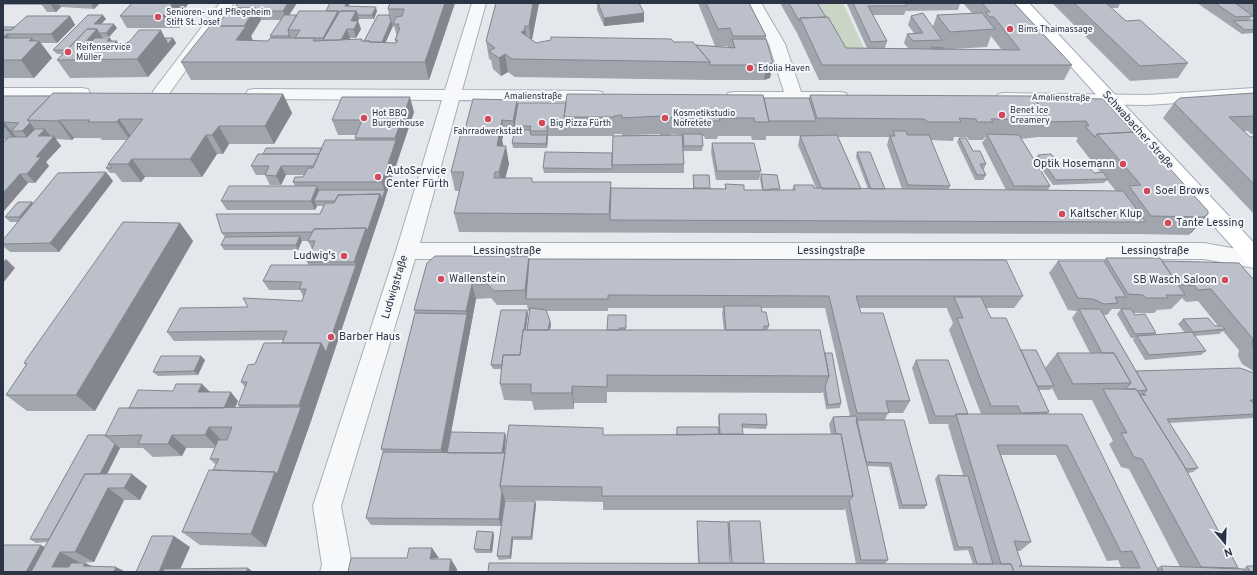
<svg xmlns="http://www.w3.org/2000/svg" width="1257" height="575" viewBox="0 0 1257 575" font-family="Overpass,sans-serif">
  <rect width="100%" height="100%" fill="#e4e7ec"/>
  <path fill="#c9d6c5" d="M 814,3 L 843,3 L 869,59 L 849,59 Z"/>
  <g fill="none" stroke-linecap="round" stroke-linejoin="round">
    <g stroke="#a9aeb7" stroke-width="2">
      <path id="minor" d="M 220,3 L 234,3 L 166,98 L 160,99 L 154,98 L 152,94 L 154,90 Z
        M 472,3 L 486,3 L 462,90 L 596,91 L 602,92 L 604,96 L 602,100 L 596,101 L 459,100 L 420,243 L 1204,243 L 1254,252 L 1254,268 L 1204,259 L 415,259 L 341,506 L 352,565 L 350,572 L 320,572 L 322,565 L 313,506 L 396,251 L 442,100 L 254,99 L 248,98 L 246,94 L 248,90 L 254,89 L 445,90 Z
        M 747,3 L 761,3 L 785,44 L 801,92 L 840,92 L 846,93 L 848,97 L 846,101 L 840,102 L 734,102 L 728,101 L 726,97 L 728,93 L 734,92 L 784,92 L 769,44 Z
        M 3,88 L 82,88 L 88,89 L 90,93 L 88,97 L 82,98 L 3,98 Z
        M 1254,88 L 1254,98 L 1147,105 L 1004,103 L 998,102 L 996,98 L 998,94 L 1004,93 L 1147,95 Z"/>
    </g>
    <g stroke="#a3abb8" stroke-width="2">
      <path id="major" d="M 1014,3 L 1029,3 L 1254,243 L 1254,265 L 1247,263 Z"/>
    </g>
    <use href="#minor" fill="#f7f8fa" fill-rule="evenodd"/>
    <use href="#major" fill="#fff" fill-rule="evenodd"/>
  </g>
  <path fill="#a1a5ae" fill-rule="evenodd" d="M 3,3 L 100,3 L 94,9 L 61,7 L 56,12 L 47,12 L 42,5 L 3,5 Z
    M 132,3 L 189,3 L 177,19 L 183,23 L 179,28 L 127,28 L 120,16 Z
    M 238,3 L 297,3 L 289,15 L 297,15 L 326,11 L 330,3 L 350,3 L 348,6 L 377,11 L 374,19 L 359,19 L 358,21 L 361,29 L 356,38 L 350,38 L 349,39 L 364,41 L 389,15 L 388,9 L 390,3 L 455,3 L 429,80 L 191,80 L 181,62 L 234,8 ZM 261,20 L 281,20 L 270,36 L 271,38 L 268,41 L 253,41 L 251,36 ZM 393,26 L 394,26 L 397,37 L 395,40 L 396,43 L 385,43 Z
    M 496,3 L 539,3 L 532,40 L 536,43 L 674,42 L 696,45 L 715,46 L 698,3 L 749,3 L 766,36 L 766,39 L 773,63 L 770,78 L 764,80 L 709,80 L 515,77 L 508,72 L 501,76 L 493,69 L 491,60 L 489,59 L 486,41 ZM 727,46 L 728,47 L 719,47 Z
    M 597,3 L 639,3 L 644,22 L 604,26 L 597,10 Z
    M 780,3 L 817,3 L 846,48 L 867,48 L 847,4 L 848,3 L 960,3 L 958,10 L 907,11 L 906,10 L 904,15 L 873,15 L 887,41 L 885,48 L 908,48 L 904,43 L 907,34 L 914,33 L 908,25 L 911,16 L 933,26 L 937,15 L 972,13 L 963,3 L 1014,3 L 1072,65 L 1064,80 L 819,80 L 797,33 ZM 991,36 L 1001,49 L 952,49 L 987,47 Z
    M 1052,3 L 1120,3 L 1118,8 L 1111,8 L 1126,21 L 1188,63 L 1178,78 L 1130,81 Z
    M 1197,3 L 1254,3 L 1254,18 L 1252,17 L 1249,20 L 1254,20 L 1254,33 L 1242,34 Z
    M 70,16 L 75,25 L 57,43 L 41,43 L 52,58 L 34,78 L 3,78 L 3,27 L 15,27 Z
    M 106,19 L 101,24 L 117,28 L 109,37 L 102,37 L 119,45 L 123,45 L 165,38 L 173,38 L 176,43 L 148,77 L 70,78 L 57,60 L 62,54 L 57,54 L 53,50 Z
    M 1254,93 L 1254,134 L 1251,134 L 1248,131 L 1244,131 L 1250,137 L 1254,137 L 1254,214 L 1163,118 L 1174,103 Z
    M 283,94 L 292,113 L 274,144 L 229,144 L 223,154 L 217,154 L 202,177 L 145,177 L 141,182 L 122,182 L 115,173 L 110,173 L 106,168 L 109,164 L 108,164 L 127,140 L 102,140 L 100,138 L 74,138 L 72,140 L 55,139 L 61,146 L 46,162 L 49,166 L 35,183 L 28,183 L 3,212 L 3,143 L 6,140 L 3,139 L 3,96 Z
    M 810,95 L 1035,99 L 1133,132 L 1208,214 L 1192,232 L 1188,235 L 1136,234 L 459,232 L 454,213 L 460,191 L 455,191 L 451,172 L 465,129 L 566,103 L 764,98 L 809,98 ZM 504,133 L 514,133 L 512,143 L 513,148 L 547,148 L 548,136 L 613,136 L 612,153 L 543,168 L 544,173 L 684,173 L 684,164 L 683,151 L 702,151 L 703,146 L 702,136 L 704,136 L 705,139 L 717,139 L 718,136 L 751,136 L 752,140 L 766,140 L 766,136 L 800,136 L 798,145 L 816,188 L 794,185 L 792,190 L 779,190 L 780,189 L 761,174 L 760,179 L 762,190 L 744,190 L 725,184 L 725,189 L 710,188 L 693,175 L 693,188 L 611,188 L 533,182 L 505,178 L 509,164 L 503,146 L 502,140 ZM 614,134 L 622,134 L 622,136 L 614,136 ZM 660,134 L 660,135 L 631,135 ZM 671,134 L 682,135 L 682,138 L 671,135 ZM 838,137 L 889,137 L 887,145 L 902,189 L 885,189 L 857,152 L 856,157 L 868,189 L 861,189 ZM 954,137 L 967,137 L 969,140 L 983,140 L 985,137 L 986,137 L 982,143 L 1006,190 L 948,190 L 950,186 L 931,140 L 953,141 ZM 1038,137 L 1076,137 L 1078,138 L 1076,141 L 1101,173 L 1094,173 L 1061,166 L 1038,155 L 1035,160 L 1053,185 L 1104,183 L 1107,180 L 1116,191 L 1048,190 L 1050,186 L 1021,139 Z
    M 414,112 L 311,421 L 288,486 L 266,547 L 200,545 L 182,532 L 216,465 L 210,459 L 215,448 L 186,448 L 182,456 L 153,457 L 143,448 L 120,448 L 107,474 L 147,486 L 140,500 L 124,500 L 94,562 L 79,563 L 85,563 L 92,566 L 3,572 L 45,547 L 47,542 L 36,543 L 30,539 L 105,435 L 129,408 L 210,392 L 238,401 L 235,408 L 240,408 L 238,405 L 245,387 L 241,382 L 255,364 L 282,343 L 283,340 L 174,341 L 167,332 L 248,307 L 302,301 L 303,296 L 300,290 L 269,290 L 263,281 L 309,265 L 307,262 L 312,249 L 308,241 L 302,241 L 298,250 L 224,250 L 221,245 L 225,237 L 222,233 L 320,214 L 323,206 L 317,206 L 315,210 L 227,210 L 221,201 L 295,186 L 293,182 L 303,177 L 304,175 L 286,175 L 281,185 L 270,185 L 265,175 L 256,175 L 251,166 L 263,154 L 322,148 L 356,140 L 355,138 L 356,135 L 338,135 L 332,120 Z
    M 959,138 L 986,164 L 984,169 L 983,169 L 986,175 L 983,180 L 975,180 L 957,142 Z
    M 712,143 L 761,171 L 759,180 L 716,180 L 711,152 Z
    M 106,172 L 113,181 L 59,252 L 10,252 L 3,246 L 3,244 L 18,222 L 10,222 L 5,217 L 32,202 L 33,203 Z
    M 180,223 L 193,241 L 95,411 L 27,411 L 6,395 L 26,365 L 24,363 Z
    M 1106,258 L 1162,261 L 1254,280 L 1254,403 L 1253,404 L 1254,404 L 1254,418 L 1169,423 L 1198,468 L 1193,472 L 1188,473 L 1238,568 L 1243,569 L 1247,566 L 1254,572 L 488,572 L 698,563 L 697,525 L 697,521 L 730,563 L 731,563 L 728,525 L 729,521 L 764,563 L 856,564 L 845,508 L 844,510 L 603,510 L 603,502 L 505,500 L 505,499 L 501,526 L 371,525 L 366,518 L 383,452 L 381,449 L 415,313 L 414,310 L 427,263 L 529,259 L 1023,296 L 1014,308 L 986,308 L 991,318 L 1021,350 L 1045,368 L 1057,353 L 1090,353 L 1072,318 L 1077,311 L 1068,310 L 1049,273 L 1058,261 L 1104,261 ZM 491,298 L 497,305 L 527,305 L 528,311 L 530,311 L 527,330 L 526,330 L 528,314 L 527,310 L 491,365 L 493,369 L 501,369 L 500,384 L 504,400 L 532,401 L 534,410 L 574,409 L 574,403 L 607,403 L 607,392 L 822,393 L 823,391 L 826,409 L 840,408 L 841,403 L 825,353 L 768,330 L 769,326 L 762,312 L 761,308 L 825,308 L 850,416 L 833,417 L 829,424 L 831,434 L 743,434 L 743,428 L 766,429 L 767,425 L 719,414 L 718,418 L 719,434 L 677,427 L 676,435 L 603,435 L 504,453 L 506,437 L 505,433 L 447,453 L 476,299 ZM 1182,298 L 1186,302 L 1198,301 L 1218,326 L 1215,326 L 1183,319 L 1178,324 L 1185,333 L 1154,335 L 1156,333 L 1135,315 L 1134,313 L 1154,313 L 1157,310 L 1171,309 ZM 608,308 L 723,308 L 722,314 L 724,330 L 626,330 L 626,315 L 607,330 L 550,330 L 551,325 L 546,311 L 608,311 ZM 859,308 L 948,308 L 947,309 L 953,323 L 949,330 L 981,414 L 968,414 L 916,360 L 912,368 L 929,424 L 949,424 L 948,425 L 963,475 L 938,475 L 935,479 L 954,551 L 968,550 L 973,564 L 885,564 L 888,560 L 867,466 L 889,467 L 899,509 L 924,509 L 927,505 L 885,420 L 888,413 L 903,413 L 910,401 L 861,313 ZM 1112,309 L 1121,309 L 1117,314 L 1131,338 L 1134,338 L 1133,340 L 1145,360 L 1201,355 L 1206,351 L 1194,336 L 1219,334 L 1223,331 L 1239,350 L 1238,356 L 1242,364 L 1252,370 L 1254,373 L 1136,371 L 1104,315 L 1107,315 ZM 1052,388 L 1058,400 L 1092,400 L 1113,441 L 1109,444 L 1121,467 L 1129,469 L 1180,567 L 1161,566 L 1157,568 L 1047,414 L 1049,412 L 1039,390 L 1050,390 ZM 1001,455 L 1056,455 L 1107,561 L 1118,560 L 1121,567 L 1021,566 L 1017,551 L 1020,551 L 1031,542 Z
    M 201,356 L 205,360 L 198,375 L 158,376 L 153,372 Z
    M 535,501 L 536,505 L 532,540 L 513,540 L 511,559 L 499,560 L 497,556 Z
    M 493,532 L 494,535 L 492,553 L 476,553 L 474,549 Z"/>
  <path fill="#83868d" d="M 51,3 L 58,3 L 61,7 L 56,12 L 50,4 Z
    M 91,3 L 100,3 L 94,9 Z
    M 173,3 L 189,3 L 173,23 L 167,23 L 163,16 Z
    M 288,3 L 297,3 L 286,20 L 283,11 Z
    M 346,3 L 350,3 L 346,11 L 345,6 Z
    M 445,3 L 455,3 L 429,80 L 425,62 Z
    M 533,3 L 539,3 L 531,44 L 529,26 Z
    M 376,7 L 377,11 L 374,19 L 372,15 Z
    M 256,8 L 261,20 L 251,36 L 254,43 L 236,40 L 240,31 Z
    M 338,11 L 341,19 L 325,41 L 323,38 Z
    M 356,11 L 359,19 L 358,21 L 361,29 L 356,38 L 351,21 Z
    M 644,13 L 644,22 L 604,26 L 604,18 Z
    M 103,15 L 106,19 L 97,28 L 94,24 Z
    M 70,16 L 75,25 L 57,43 L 51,34 Z
    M 181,19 L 183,23 L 179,28 L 177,23 Z
    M 391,21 L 393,26 L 384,46 L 382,42 Z
    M 114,24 L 117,28 L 109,37 L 106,33 Z
    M 525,26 L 527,44 L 521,32 Z
    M 97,29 L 108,47 L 86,41 Z
    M 347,29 L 350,38 L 344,50 L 341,41 Z
    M 161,30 L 168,44 L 173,38 L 176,43 L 148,77 L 137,59 Z
    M 7,34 L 13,43 L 3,43 L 3,37 Z
    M 289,34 L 291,38 L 290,40 L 288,36 Z
    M 32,38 L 36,44 L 39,41 L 52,58 L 34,78 L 21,60 L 29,41 Z
    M 110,38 L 114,44 L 117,41 L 128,59 L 107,41 Z
    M 505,54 L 508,72 L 501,76 L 499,58 Z
    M 773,63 L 770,78 L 764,80 L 767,65 Z
    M 283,94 L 292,113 L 274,144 L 265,126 Z
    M 410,97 L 414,112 L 386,195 L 382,182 L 396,140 L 395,138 Z
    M 517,100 L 519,112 L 514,126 L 515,133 L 513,121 Z
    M 119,119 L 132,138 L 130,140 L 117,122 Z
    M 59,120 L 74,138 L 72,140 L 58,121 Z
    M 502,120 L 504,133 L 502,140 L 504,148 L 497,146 Z
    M 4,122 L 17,138 L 15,140 L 3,125 L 3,124 Z
    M 30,123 L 40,135 L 45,129 L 52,138 L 35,146 L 22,131 Z
    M 219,126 L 229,144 L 223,154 L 212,135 Z
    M 547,126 L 548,136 L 547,148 L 546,144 L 547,135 Z
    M 206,135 L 217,154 L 202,177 L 190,159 Z
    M 54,136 L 61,146 L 46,162 L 49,166 L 35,183 L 27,174 L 36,157 Z
    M 506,146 L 509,164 L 502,191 L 499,172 Z
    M 132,159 L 145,177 L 141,182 L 128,164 Z
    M 281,166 L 286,175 L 281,185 L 276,176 Z
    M 106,172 L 113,181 L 59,252 L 50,243 Z
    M 20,174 L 28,183 L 3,212 L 3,193 Z
    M 317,186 L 321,195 L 314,201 L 317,206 L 315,210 L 311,201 Z
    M 385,190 L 386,195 L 384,203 L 311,421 L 299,405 L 321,343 L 356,265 L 354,262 L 366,228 L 380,194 Z
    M 32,202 L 36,206 L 24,222 L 19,217 Z
    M 1208,214 L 1192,232 L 1188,235 L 1204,217 Z
    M 180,223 L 193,241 L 95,411 L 76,395 Z
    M 300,236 L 302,241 L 298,250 L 296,245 Z
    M 529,256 L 531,271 L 526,299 L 525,290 Z
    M 6,259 L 15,268 L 3,283 L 3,262 Z
    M 472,284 L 476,299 L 446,460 L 441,450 L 467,314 L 466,311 Z
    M 527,310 L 528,314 L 520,369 L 519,365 Z
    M 550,321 L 551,325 L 547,339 L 547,335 Z
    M 201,356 L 205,360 L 198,375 L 194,371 Z
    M 202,384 L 210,392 L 198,392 Z
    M 572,386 L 574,403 L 574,409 L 572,393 Z
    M 231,392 L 238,401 L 229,421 L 222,413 Z
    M 301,407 L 311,421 L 288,486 L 277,474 Z
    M 209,427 L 221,440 L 218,448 L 205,435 Z
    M 505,433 L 506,437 L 504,458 L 502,454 Z
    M 172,435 L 186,448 L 182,456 L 168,444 Z
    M 115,444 L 120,448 L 73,542 L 67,539 Z
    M 275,472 L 288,486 L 266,547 L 251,534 Z
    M 132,474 L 147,486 L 140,500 L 124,488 Z
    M 108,488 L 124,500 L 94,562 L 75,552 Z
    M 502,492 L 505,499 L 501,526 L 499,519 Z
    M 535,501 L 536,505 L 532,540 L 531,537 Z
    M 493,532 L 494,535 L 492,553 L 490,550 Z
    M 174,536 L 190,547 L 179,572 L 159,572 Z
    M 512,537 L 513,540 L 511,559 L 510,556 Z
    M 41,545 L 59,555 L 60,552 L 79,562 L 74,572 L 26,572 Z
    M 432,548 L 439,558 L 430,559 Z
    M 451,559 L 457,569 L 457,572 L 449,572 Z
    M 85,563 L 103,572 L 83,566 Z
    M 116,567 L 126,572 L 114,572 Z
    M 248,568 L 253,572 L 246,572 Z"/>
  <path fill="#bbc0ca" stroke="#83868d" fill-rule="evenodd" d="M 42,3 L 51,3 L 50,4 L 41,4 Z
    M 132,3 L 173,3 L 163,16 L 120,16 Z
    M 238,3 L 288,3 L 283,11 L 257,11 L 256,8 L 234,8 Z
    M 330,3 L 346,3 L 345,6 L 376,7 L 372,15 L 358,15 L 356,11 L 340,11 L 339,12 L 338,11 L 326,11 Z
    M 390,3 L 445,3 L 425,62 L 181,62 L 210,26 L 246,26 L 236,40 L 268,41 L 270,38 L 315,38 L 313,41 L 362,39 L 361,41 L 370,41 L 369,42 L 396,43 L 398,40 L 395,40 L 400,28 L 398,28 L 399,24 L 393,24 L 396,17 L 402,16 L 404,9 L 388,9 Z
    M 496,3 L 533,3 L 529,26 L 525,26 L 524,31 L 521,32 L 536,43 L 551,40 L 551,37 L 671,39 L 674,42 L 693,42 L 710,62 L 512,59 L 505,54 L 499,58 L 489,51 L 495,48 L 486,41 Z
    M 598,3 L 639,3 L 644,13 L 604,18 Z
    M 706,3 L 749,3 L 766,36 L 733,36 L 730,28 L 718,29 Z
    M 789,3 L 817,3 L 826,17 L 800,18 L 799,21 Z
    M 853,3 L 905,3 L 907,6 L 868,6 L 887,41 L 871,42 Z
    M 982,3 L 1014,3 L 1072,65 L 822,65 L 800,18 L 828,17 L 846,48 L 1020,50 L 994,17 L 990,17 L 985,12 L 990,12 Z
    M 1074,3 L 1106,3 L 1126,21 L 1140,20 L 1188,63 L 1140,66 Z
    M 1215,3 L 1235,3 L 1253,16 L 1236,17 Z
    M 230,8 L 256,8 L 244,26 L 217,26 Z
    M 299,11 L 338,11 L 323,38 L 295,38 L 300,30 L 288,30 Z
    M 340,11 L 356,11 L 351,21 L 358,21 L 354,29 L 347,29 L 341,40 L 323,40 Z
    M 923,13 L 942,40 L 913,41 L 907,34 L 923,33 L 911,16 Z
    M 982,13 L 995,29 L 950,32 L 937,15 Z
    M 88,15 L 103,15 L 94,24 L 114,24 L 106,33 L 99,33 L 97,29 L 87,29 L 67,50 L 53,50 Z
    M 284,15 L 297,15 L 288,30 L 289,34 L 288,36 L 270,36 Z
    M 378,15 L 389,15 L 391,21 L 382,42 L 370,42 L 370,41 L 364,41 Z
    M 27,16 L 70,16 L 51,34 L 7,34 L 3,37 L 3,30 L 11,30 Z
    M 170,19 L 181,19 L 177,23 L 167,23 Z
    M 1254,20 L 1254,29 L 1245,30 L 1233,21 Z
    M 3,27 L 15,27 L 11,30 L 3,30 Z
    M 87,29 L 97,29 L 86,41 L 92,41 L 95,38 L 110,38 L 107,41 L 117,41 L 113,45 L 123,45 L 130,41 L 139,30 L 161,30 L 137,59 L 57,60 Z
    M 3,38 L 32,38 L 29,41 L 39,41 L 21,60 L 3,60 Z
    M 165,38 L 173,38 L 168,44 Z
    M 732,39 L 766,39 L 773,63 L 767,65 L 710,65 L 710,62 L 696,45 L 735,48 Z
    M 931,47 L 944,48 L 944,49 L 932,49 Z
    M 53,93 L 283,94 L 265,126 L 219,126 L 212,135 L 206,135 L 190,159 L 132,159 L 128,164 L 108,164 L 143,119 L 119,119 L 117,122 L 88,122 L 90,120 L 59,120 L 58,121 L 27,120 Z
    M 1254,93 L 1254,116 L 1229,117 L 1250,137 L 1254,137 L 1254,184 L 1174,103 L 1180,98 Z
    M 567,94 L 763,95 L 769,122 L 755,122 L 754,118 L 719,118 L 720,121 L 707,121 L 706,118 L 672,116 L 672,118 L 661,118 L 660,116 L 622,118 L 622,115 L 614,116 L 614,117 L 564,117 Z
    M 810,95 L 1033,96 L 1048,119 L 1019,121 L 1017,119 L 991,119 L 993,122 L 977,122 L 976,119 L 959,118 L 961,122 L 928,122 L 924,119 L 817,118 Z
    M 3,96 L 50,96 L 27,120 L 30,123 L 22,131 L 11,131 L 19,123 L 4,122 L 3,124 Z
    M 342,97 L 410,97 L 395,138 L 355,138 L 362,120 L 332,120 Z
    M 764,98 L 809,98 L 816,121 L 769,121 Z
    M 1065,98 L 1103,99 L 1133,132 L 1097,134 L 1095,137 L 1085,126 L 1089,126 L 1086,121 L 1047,122 L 1048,119 L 1035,99 Z
    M 473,99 L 517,100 L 513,121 L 502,120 L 500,129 L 465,129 Z
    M 518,103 L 566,103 L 564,117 L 565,127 L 547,126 L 547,131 L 530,131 L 531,126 L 514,126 Z
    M 35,129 L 45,129 L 38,136 L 54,136 L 36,157 L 41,157 L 27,174 L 20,174 L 3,193 L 3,143 L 9,137 L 27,137 Z
    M 462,129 L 500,129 L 497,146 L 506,146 L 499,172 L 495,172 L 494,178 L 532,178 L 532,182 L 611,182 L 609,214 L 454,213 L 464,172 L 451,172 Z
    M 515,130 L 530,130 L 531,135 L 547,135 L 546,144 L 512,143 Z
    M 893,131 L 906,131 L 907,135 L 929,135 L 950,186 L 908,185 L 890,136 L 895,136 Z
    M 1137,132 L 1208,211 L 1208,214 L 1204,217 L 1151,216 L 1129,186 L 1141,185 L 1097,134 Z
    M 683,134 L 702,134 L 703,146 L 684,146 Z
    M 987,134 L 1019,135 L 1050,186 L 1014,186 Z
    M 682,135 L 684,164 L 612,165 L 613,136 Z
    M 837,135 L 861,189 L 822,189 L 800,136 Z
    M 959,138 L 966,138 L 973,151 L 980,151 L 986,164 L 980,164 L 986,175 L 977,175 Z
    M 325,140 L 396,140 L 382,182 L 293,182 L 295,177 L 303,177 L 308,168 L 313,168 Z
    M 712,143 L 754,143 L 761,171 L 717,171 Z
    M 266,148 L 322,148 L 319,154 L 263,154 Z
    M 545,152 L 612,153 L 612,169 L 543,168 Z
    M 857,152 L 870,152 L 885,189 L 871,189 Z
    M 258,154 L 319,154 L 313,166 L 281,166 L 276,176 L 265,175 L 269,166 L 251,166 Z
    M 1051,154 L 1061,166 L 1087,165 L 1094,173 L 1103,172 L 1108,179 L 1056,180 L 1038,155 Z
    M 109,164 L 112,168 L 106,168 Z
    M 106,172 L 50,243 L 3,244 L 3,240 L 58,173 Z
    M 761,174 L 777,175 L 780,189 L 770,189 L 770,190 L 763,190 Z
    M 693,175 L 709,175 L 710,188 L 694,188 Z
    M 725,184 L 744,185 L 744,190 L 795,190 L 794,185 L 813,185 L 814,188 L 1123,191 L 1146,222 L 610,220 L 611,188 L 726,189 Z
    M 229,186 L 317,186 L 311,201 L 221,201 Z
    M 319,190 L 385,190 L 382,199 L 380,194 L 338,195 L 335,201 L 314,201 Z
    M 380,194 L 367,232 L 366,228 L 314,229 L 312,232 L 222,233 L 216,214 L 320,214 L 325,203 L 334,203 L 338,195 Z
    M 18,202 L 32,202 L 19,217 L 5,217 Z
    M 123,222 L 180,223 L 76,395 L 6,395 L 27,364 L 24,363 L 28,357 Z
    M 366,228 L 354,262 L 307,262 L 315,241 L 308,241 L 314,229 Z
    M 300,236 L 296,245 L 221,245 L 225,237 Z
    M 435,256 L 529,256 L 525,290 L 494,291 L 487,284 L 472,284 L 466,311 L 414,310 L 427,263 Z
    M 1106,258 L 1160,258 L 1185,295 L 1166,295 L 1168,298 L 1146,298 L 1143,295 L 1128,294 Z
    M 529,259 L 1006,260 L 1023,296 L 856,296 L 861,313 L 883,313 L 910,401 L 886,401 L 889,413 L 857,413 L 829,296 L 608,295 L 608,299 L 526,299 Z
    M 1058,261 L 1104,261 L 1126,297 L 1115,297 L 1118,303 L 1104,304 L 1093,299 L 1078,298 Z
    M 1162,261 L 1239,263 L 1254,280 L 1254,348 L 1252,344 L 1253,339 L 1211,289 L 1198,290 L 1194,285 L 1178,285 Z
    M 271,265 L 356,265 L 326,352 L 321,343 L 282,343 L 287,331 L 167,332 L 180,308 L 248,307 L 243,298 L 302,301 L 306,289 L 299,289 L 302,282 L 263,281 Z
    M 954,297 L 981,297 L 991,318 L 1006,318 L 1049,412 L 1021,413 L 1018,406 L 991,406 L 957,318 L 963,318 Z
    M 724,306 L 761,306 L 762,312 L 766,312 L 769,326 L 764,326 L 764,330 L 726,330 Z
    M 530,308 L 546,310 L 550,321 L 548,330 L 527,330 Z
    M 1079,309 L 1100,309 L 1147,390 L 1138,391 L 1136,389 L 1125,389 L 1131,383 L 1114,353 L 1102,353 Z
    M 1121,309 L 1131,309 L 1135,315 L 1145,314 L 1156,333 L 1135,334 Z
    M 501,310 L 527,310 L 524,330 L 523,330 L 520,355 L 503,355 L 502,365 L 491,365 Z
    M 415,313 L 467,314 L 441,450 L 381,449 Z
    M 608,315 L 626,315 L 626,328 L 619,328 L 619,330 L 607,330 Z
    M 1208,318 L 1215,326 L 1222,326 L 1225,329 L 1193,332 L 1183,319 Z
    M 523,330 L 820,330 L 829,376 L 607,375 L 607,387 L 572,386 L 572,393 L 531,393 L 531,384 L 500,384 L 503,355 L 520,355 Z
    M 1192,332 L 1206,351 L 1149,355 L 1137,336 Z
    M 264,343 L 321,343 L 299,405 L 238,405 L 247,382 L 241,382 L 248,365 L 255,364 Z
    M 1021,350 L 1036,350 L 1054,386 L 1037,386 Z
    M 825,353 L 832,353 L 841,403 L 828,405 L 825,387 L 829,376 Z
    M 1057,353 L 1114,353 L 1131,383 L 1073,384 Z
    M 161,356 L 201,356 L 194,371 L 153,372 Z
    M 916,360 L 948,360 L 968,414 L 956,414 L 955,416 L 935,416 Z
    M 1240,368 L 1254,373 L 1254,400 L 1250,400 L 1254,404 L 1254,414 L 1167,419 L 1198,468 L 1186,469 L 1140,395 L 1146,395 L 1143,394 L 1147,390 L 1136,371 Z
    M 176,384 L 202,384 L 198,392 L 231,392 L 224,408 L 129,408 L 138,390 L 173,391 Z
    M 1103,389 L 1136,389 L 1183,464 L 1238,568 L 1201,567 L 1142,459 L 1134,457 L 1121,433 L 1127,433 Z
    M 301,407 L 277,474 L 275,472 L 213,470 L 219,459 L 210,459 L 218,440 L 227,440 L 232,427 L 209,427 L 205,435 L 172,435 L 168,444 L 138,444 L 142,435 L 105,436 L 119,408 Z
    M 719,414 L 766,414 L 767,425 L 742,424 L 743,434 L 720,434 Z
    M 956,414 L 1082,414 L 1159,572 L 1014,572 L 1011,564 L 1001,564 ZM 997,445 L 1067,445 L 1121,552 L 1132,551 L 1140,568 L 1019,566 L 1022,565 L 1014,541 L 1031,542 Z
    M 856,416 L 888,560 L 861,560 L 849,501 L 853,496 L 841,434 L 836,434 L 833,417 Z
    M 856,420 L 904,420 L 927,505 L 902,505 L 891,463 L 866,462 Z
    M 509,425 L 603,428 L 603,435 L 841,434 L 853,496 L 602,496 L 602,487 L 500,486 Z
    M 677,427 L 718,427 L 719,434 L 677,435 Z
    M 451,432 L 505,433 L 502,453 L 447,453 Z
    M 88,435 L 105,435 L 115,444 L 100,474 L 85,474 L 49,539 L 30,539 Z
    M 383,452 L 505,453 L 500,486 L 502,492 L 499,519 L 366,518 Z
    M 209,470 L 275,472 L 251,534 L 182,532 Z
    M 85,474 L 132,474 L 124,488 L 108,488 L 75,552 L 60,552 L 52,567 L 69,567 L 71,563 L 85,563 L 83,566 L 116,567 L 114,572 L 31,572 Z
    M 938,475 L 968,476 L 993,564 L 977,564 L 972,547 L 958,547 Z
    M 505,501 L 535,501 L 531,537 L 512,537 L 510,556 L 497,556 Z
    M 697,521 L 728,522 L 730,563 L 699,563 Z
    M 729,521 L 760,521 L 764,563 L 732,563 Z
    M 477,531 L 493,532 L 490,550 L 474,549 Z
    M 152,536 L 174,536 L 159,572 L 136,572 Z
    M 3,545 L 41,545 L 26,572 L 3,572 Z
    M 409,548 L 432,548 L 430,559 L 451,559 L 449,572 L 348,572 L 351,558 L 407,558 Z
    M 489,563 L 1011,564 L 1014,572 L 488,572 Z
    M 1161,566 L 1243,569 L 1245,572 L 1163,572 Z
    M 1247,566 L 1254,566 L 1254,572 L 1250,572 Z
    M 248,568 L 246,572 L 163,572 L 164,569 Z"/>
  <g fill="#d1495b" stroke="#f4f6f9" stroke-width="1.5">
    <circle cx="158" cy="17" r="4"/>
    <circle cx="1010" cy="29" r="4"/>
    <circle cx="68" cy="52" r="4"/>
    <circle cx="750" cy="68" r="4"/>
    <circle cx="1002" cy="115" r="4"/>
    <circle cx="364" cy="118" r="4"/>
    <circle cx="665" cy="118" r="4"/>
    <circle cx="488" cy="119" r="4"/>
    <circle cx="542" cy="123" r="4"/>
    <circle cx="1123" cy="164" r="4"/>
    <circle cx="378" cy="177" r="4"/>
    <circle cx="1147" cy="191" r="4"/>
    <circle cx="1062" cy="214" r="4"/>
    <circle cx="1168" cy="223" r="4"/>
    <circle cx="344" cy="256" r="4"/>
    <circle cx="441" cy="279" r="4"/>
    <circle cx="1225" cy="280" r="4"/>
    <circle cx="331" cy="337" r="4"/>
  </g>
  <g text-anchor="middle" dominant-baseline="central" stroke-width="4" stroke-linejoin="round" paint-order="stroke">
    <g font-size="9" fill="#2b3445" stroke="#f4f6f9" text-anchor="start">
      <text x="166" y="12">Senioren- und Pflegeheim<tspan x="166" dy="10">Stift St. Josef</tspan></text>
      <text x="1018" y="29">Bims Thaimassage</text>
      <text x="76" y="47">Reifenservice<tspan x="76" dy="10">Müller</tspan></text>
      <text x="758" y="68">Edolia Haven</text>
      <text x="1010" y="110">Benet Ice<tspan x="1010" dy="10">Creamery</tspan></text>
      <text x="372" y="113">Hot BBQ<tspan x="372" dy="10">Burgerhouse</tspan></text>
      <text x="673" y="113">Kosmetikstudio<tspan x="673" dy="10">Nofretete</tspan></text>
      <text x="550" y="123">Big Pizza Fürth</text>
      <text x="488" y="131" text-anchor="middle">Fahrradwerkstatt</text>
    </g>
    <g font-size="9" fill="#2b3445" stroke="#f4f6f9">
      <text x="533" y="96">Amalienstraße</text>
      <text transform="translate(1061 98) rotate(1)">Amalienstraße</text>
    </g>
    <g font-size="11" fill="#2b3445" stroke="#f4f6f9">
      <text transform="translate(1138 130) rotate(48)">Schwabacher Straße</text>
      <text x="507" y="251">Lessingstraße</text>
      <text x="831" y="251">Lessingstraße</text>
      <text x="1155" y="251">Lessingstraße</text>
      <text transform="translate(395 287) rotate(-73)">Ludwigstraße</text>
    </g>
    <g font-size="11" fill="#2b3445" stroke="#f4f6f9" text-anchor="start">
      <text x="1115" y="164" text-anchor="end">Optik Hosemann</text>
      <text x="386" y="171">AutoService<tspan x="386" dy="13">Center Fürth</tspan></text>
      <text x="1155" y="191">Soel Brows</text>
      <text x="1070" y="214">Kaltscher Klup</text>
      <text x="1176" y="223">Tante Lessing</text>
      <text x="336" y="256" text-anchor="end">Ludwig's</text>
      <text x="449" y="279">Wallenstein</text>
      <text x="1217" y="280" text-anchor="end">SB Wasch Saloon</text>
      <text x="339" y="337">Barber Haus</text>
    </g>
  </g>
  <rect width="1257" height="575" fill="none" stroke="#2b3445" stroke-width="8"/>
  <g transform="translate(1225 543) rotate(161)" stroke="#f4f6f9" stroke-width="3" paint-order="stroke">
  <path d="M0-3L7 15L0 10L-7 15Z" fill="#2b3445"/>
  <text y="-6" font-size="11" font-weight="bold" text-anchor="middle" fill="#2b3445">N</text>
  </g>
</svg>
